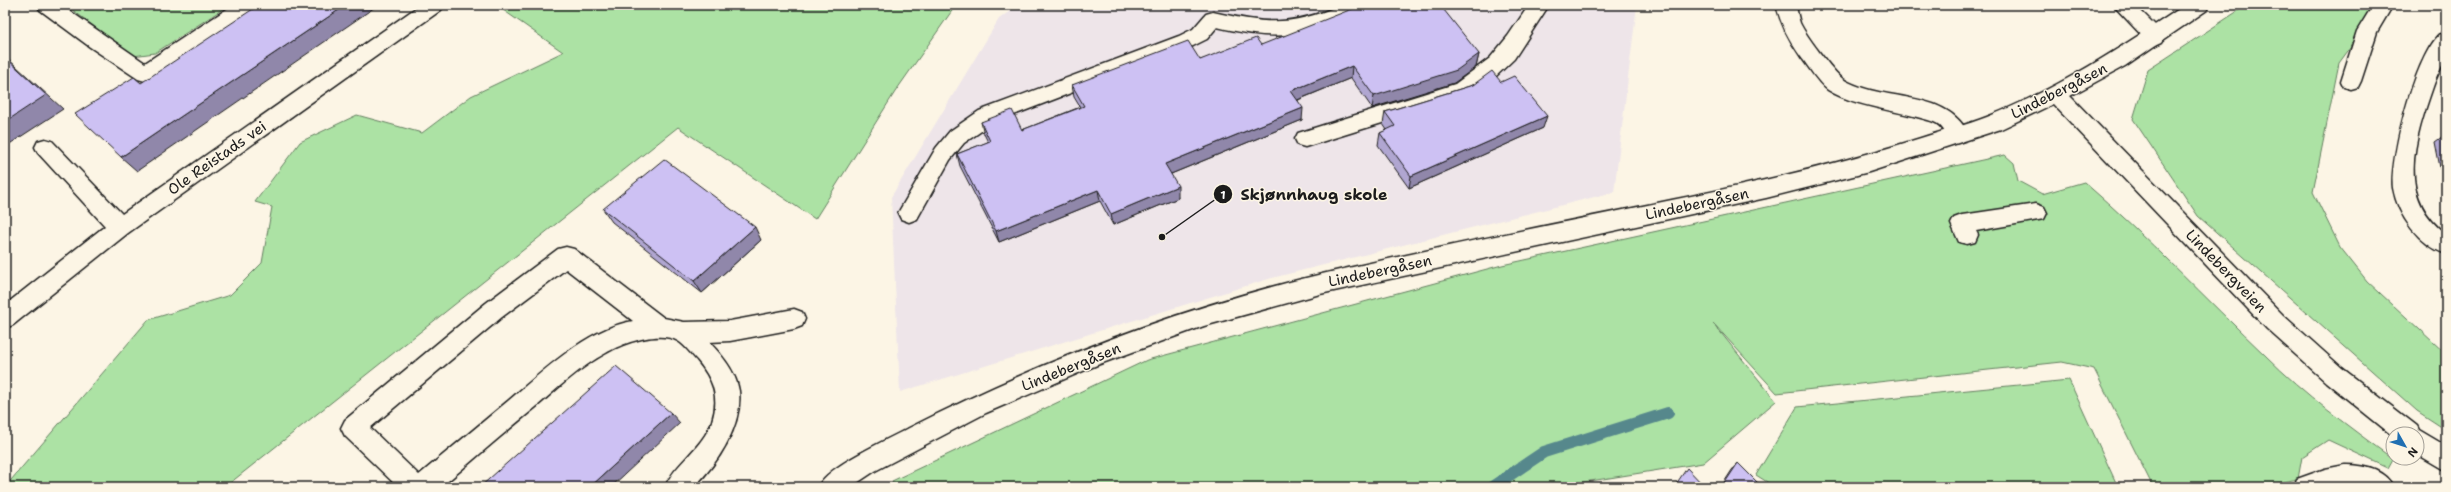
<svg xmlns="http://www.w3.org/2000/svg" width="2451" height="492" viewBox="0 0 2451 492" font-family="'Shantell Sans',sans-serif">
  <rect width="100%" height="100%" fill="#fcf5e5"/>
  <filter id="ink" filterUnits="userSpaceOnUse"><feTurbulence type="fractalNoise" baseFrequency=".025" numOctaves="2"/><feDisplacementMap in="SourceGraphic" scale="8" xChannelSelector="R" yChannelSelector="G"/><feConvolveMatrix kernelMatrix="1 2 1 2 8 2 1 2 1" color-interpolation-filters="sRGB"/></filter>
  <g filter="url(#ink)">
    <path fill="#eee5e9" d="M 1018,5 L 1637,5 L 1614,192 L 1272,278 L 900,392 L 891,197 L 999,19 Z"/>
    <path fill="#ace2a4" stroke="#647f60" d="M 66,5 L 229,5 L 155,53 L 133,56 Z
      M 496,5 L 956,5 L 895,92 L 815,219 L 678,127 L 225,487 L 5,487 L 148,320 L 230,295 L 262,263 L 272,207 L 255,202 L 300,142 L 357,115 L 422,133 L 471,96 L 563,52 Z
      M 2247,5 L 2382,5 L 2339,63 L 2313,192 L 2340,247 L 2367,281 L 2446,354 L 2446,430 L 2417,411 L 2198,216 L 2133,119 L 2148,70 Z
      M 2005,155 L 2014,163 L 2018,181 L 2042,194 L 2084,182 C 2148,237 2205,298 2266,356 C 2304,394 2349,427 2393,459 L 2388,468 L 2328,440 L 2302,457 L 2298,479 L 2257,487 L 2153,487 L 2094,369 L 2062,362 L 1777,393 L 1713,323 L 1776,401 L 1703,463 L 1553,487 L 895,487 L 892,481 L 1147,360 L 1502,265 Z
      M 2069,380 L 2118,487 L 1775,487 L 1756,475 L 1797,407 Z"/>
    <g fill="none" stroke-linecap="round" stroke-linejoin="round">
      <path stroke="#57888c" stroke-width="12" d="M 1492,487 L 1544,452 L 1668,413"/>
      <g stroke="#1c1c1c" stroke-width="3">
        <path id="service" d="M 37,5 L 61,5 L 145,63 L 233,5 L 258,5 L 255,10 L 152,79 L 145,81 L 138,79 L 90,47 L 40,10 Z
          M 420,5 L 444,5 L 441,10 L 128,233 L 13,325 L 5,328 L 5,305 L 105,226 L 38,153 L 35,147 L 38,141 L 45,139 L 52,141 L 122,214 Z
          M 1341,5 L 1370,5 C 1365,13 1355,15 1347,19 C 1299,40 1267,39 1217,27 L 1207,39 L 1193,46 L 993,123 L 964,143 L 950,160 L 917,219 L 909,222 L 901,219 L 898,213 L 936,148 L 950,131 L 979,111 L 1179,36 L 1193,29 L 1206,14 L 1213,12 C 1266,24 1290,27 1341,5 Z
          M 1529,5 L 1549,5 L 1514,59 L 1493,79 L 1469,96 L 1305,147 L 1298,145 L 1295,139 L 1298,133 L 1455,84 L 1490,58 L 1508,36 Z
          M 1776,5 L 1796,5 C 1797,11 1798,17 1800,23 C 1805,34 1833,72 1843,79 C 1881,103 1945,88 1968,133 L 1965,139 C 1945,146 1948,127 1934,122 C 1904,111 1854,107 1828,90 C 1818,83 1809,67 1801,57 C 1789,40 1781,25 1776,5 Z
          M 2113,5 L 2135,5 L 2162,32 L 2165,37 L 2162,42 L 2155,45 L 2148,42 Z
          M 2373,5 L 2393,5 L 2377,32 L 2361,81 L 2358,87 L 2351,89 L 2344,87 L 2341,81 L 2357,31 Z
          M 2446,31 C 2446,39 2448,49 2446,56 C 2443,65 2437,75 2434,84 C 2416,136 2394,195 2446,234 L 2446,254 C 2419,245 2398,216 2393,188 C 2389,160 2418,40 2446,31 Z
          M 2036,204 L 2044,207 L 2047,213 L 2044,219 L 1976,231 L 1978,235 L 1975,242 L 1967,244 L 1959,242 L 1951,224 L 1954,218 L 1962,215 Z
          M 566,247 L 574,249 L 664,318 L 684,322 L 730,321 L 794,309 L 802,312 L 805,319 L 802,326 L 794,329 L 730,341 L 709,342 C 722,355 736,372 739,391 C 743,426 717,464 694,487 L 665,487 C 675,463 703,448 712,421 C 720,397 713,379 697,360 C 692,355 685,345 678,341 C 659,330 623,343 606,353 C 580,367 558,388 536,407 C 504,433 473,460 441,487 L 398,487 L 345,436 L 341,428 L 345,420 L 486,303 L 558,249 ZM 566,269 L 633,321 C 588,328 542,372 508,401 C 479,425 449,450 419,475 L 370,428 L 502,317 Z
          M 2345,465 C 2363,465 2386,469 2394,487 L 2294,487 L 2297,479 L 2325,469 Z"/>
      </g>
      <g stroke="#1c1c1c" stroke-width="3">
        <path id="tertiary" d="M 2185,5 L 2210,5 L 2207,10 L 2125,66 L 2070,96 L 2283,315 L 2342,368 L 2417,426 L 2419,430 L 2446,446 L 2446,471 L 2417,454 L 2417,434 L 2393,434 L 2393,436 L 2326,382 L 2267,329 L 2053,104 L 2001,129 L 1869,172 L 1766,198 L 1320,294 L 1204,326 L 1097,365 L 986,413 L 875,471 L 851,487 L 818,487 C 827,466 887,440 909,428 C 1039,362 1179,308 1322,274 C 1446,245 1571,221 1696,195 C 1773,179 1849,161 1924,137 C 1945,130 1967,125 1987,117 C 2058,89 2122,47 2185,5 Z"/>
      </g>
      <use href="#service" fill="#fcf5e5" fill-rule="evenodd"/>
      <use href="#tertiary" fill="#fcf5e5" fill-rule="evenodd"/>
    </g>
    <path fill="#b0a6d1" stroke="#1c1c1c" d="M 1261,45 L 1479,54 L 1476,67 L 1454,83 L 1372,108 L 1351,78 L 1298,100 L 1302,120 L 1171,174 L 1178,198 L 1113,225 L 1100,201 L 999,242 L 960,166 L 957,154 L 988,142 L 984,134 L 981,122 L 1022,130 L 1080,107 L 1074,97 L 1072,85 L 1200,60 Z
      M 1501,82 L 1543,128 L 1409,188 L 1378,145 L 1380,133 L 1387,130 L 1383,124 L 1385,112 L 1473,85 Z
      M 2446,134 L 2446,188 L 2444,188 L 2435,142 Z
      M 603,209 L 761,240 L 702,293 L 612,222 Z
      M 1738,463 L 1762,487 L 1721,487 L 1732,470 Z"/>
    <path fill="#9087aa" stroke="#1c1c1c" d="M 346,5 L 378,5 L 137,171 L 121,157 Z
      M 1479,54 L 1476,67 L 1454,83 L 1372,108 L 1374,96 Z
      M 5,56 L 63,109 L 5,147 Z
      M 1352,66 L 1351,78 L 1290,103 L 1291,91 Z
      M 1303,108 L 1302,120 L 1166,176 L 1165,164 Z
      M 1547,116 L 1543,128 L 1409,188 L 1411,176 Z
      M 1178,186 L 1178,198 L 1113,225 L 1111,214 Z
      M 1098,190 L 1100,201 L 999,242 L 996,231 Z
      M 755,227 L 761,240 L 702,293 L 694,281 Z
      M 671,413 L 680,423 L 611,487 L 590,487 Z"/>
    <path fill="#cdc1f3" stroke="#1c1c1c" d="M 259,5 L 346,5 L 121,157 L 75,114 L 134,77 L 141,83 Z
      M 1362,5 L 1440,5 L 1479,54 L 1457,70 L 1374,96 L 1352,66 L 1291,91 L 1303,108 L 1165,164 L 1178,186 L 1111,214 L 1098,190 L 996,231 L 957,154 L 990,141 L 981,122 L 1012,110 L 1022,130 L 1084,106 L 1072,85 L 1188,41 L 1200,60 L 1256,38 L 1261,45 Z
      M 5,57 L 46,95 L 5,122 Z
      M 1492,71 L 1501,82 L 1514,76 L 1547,116 L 1411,176 L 1380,133 L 1395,126 L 1385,112 L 1473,85 Z
      M 664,159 L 755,227 L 694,281 L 603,209 Z
      M 616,366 L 671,413 L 590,487 L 480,487 Z
      M 1738,463 L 1762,487 L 1722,487 Z
      M 1687,468 L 1705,487 L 1674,487 Z"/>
  </g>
  <g text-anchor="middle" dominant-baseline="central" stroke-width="3" stroke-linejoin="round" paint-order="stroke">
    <g font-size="15" fill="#1c1c1c" stroke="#fcf5e5">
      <text transform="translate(2059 91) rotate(-27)">Lindebergåsen</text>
      <text transform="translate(217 158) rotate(-35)">Ole Reistads vei</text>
      <text transform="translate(1697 204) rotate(-12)">Lindebergåsen</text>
      <text transform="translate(1380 271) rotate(-12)">Lindebergåsen</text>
      <text transform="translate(2226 271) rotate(46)">Lindebergveien</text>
      <text transform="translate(1071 367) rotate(-22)">Lindebergåsen</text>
    </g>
  </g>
  <path fill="none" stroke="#1c1c1c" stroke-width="1.5" d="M1162 237L1223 194"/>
  <g fill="#1c1c1c" stroke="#fcf5e5" stroke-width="1.5">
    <circle cx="1162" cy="237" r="4"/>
    <circle cx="1223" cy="194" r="10"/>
  </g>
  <g font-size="12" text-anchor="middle" font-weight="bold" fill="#fff">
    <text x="1223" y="199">1</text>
  </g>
  <g font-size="16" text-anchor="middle" font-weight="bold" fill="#1c1c1c" stroke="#fcf5e5" stroke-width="3" stroke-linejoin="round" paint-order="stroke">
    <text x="1314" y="200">Skjønnhaug skole</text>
  </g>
  <rect width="2451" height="492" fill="none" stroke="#fcf5e5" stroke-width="20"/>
  <rect x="10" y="10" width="2431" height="472" fill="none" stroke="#1c1c1c" stroke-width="1.5" filter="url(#ink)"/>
  <g transform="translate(2405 446) rotate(129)"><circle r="19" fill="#fcf5e5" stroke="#a29e95"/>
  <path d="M0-3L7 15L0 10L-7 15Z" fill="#1f6fb2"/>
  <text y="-6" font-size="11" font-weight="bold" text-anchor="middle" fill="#1c1c1c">N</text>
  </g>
</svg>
